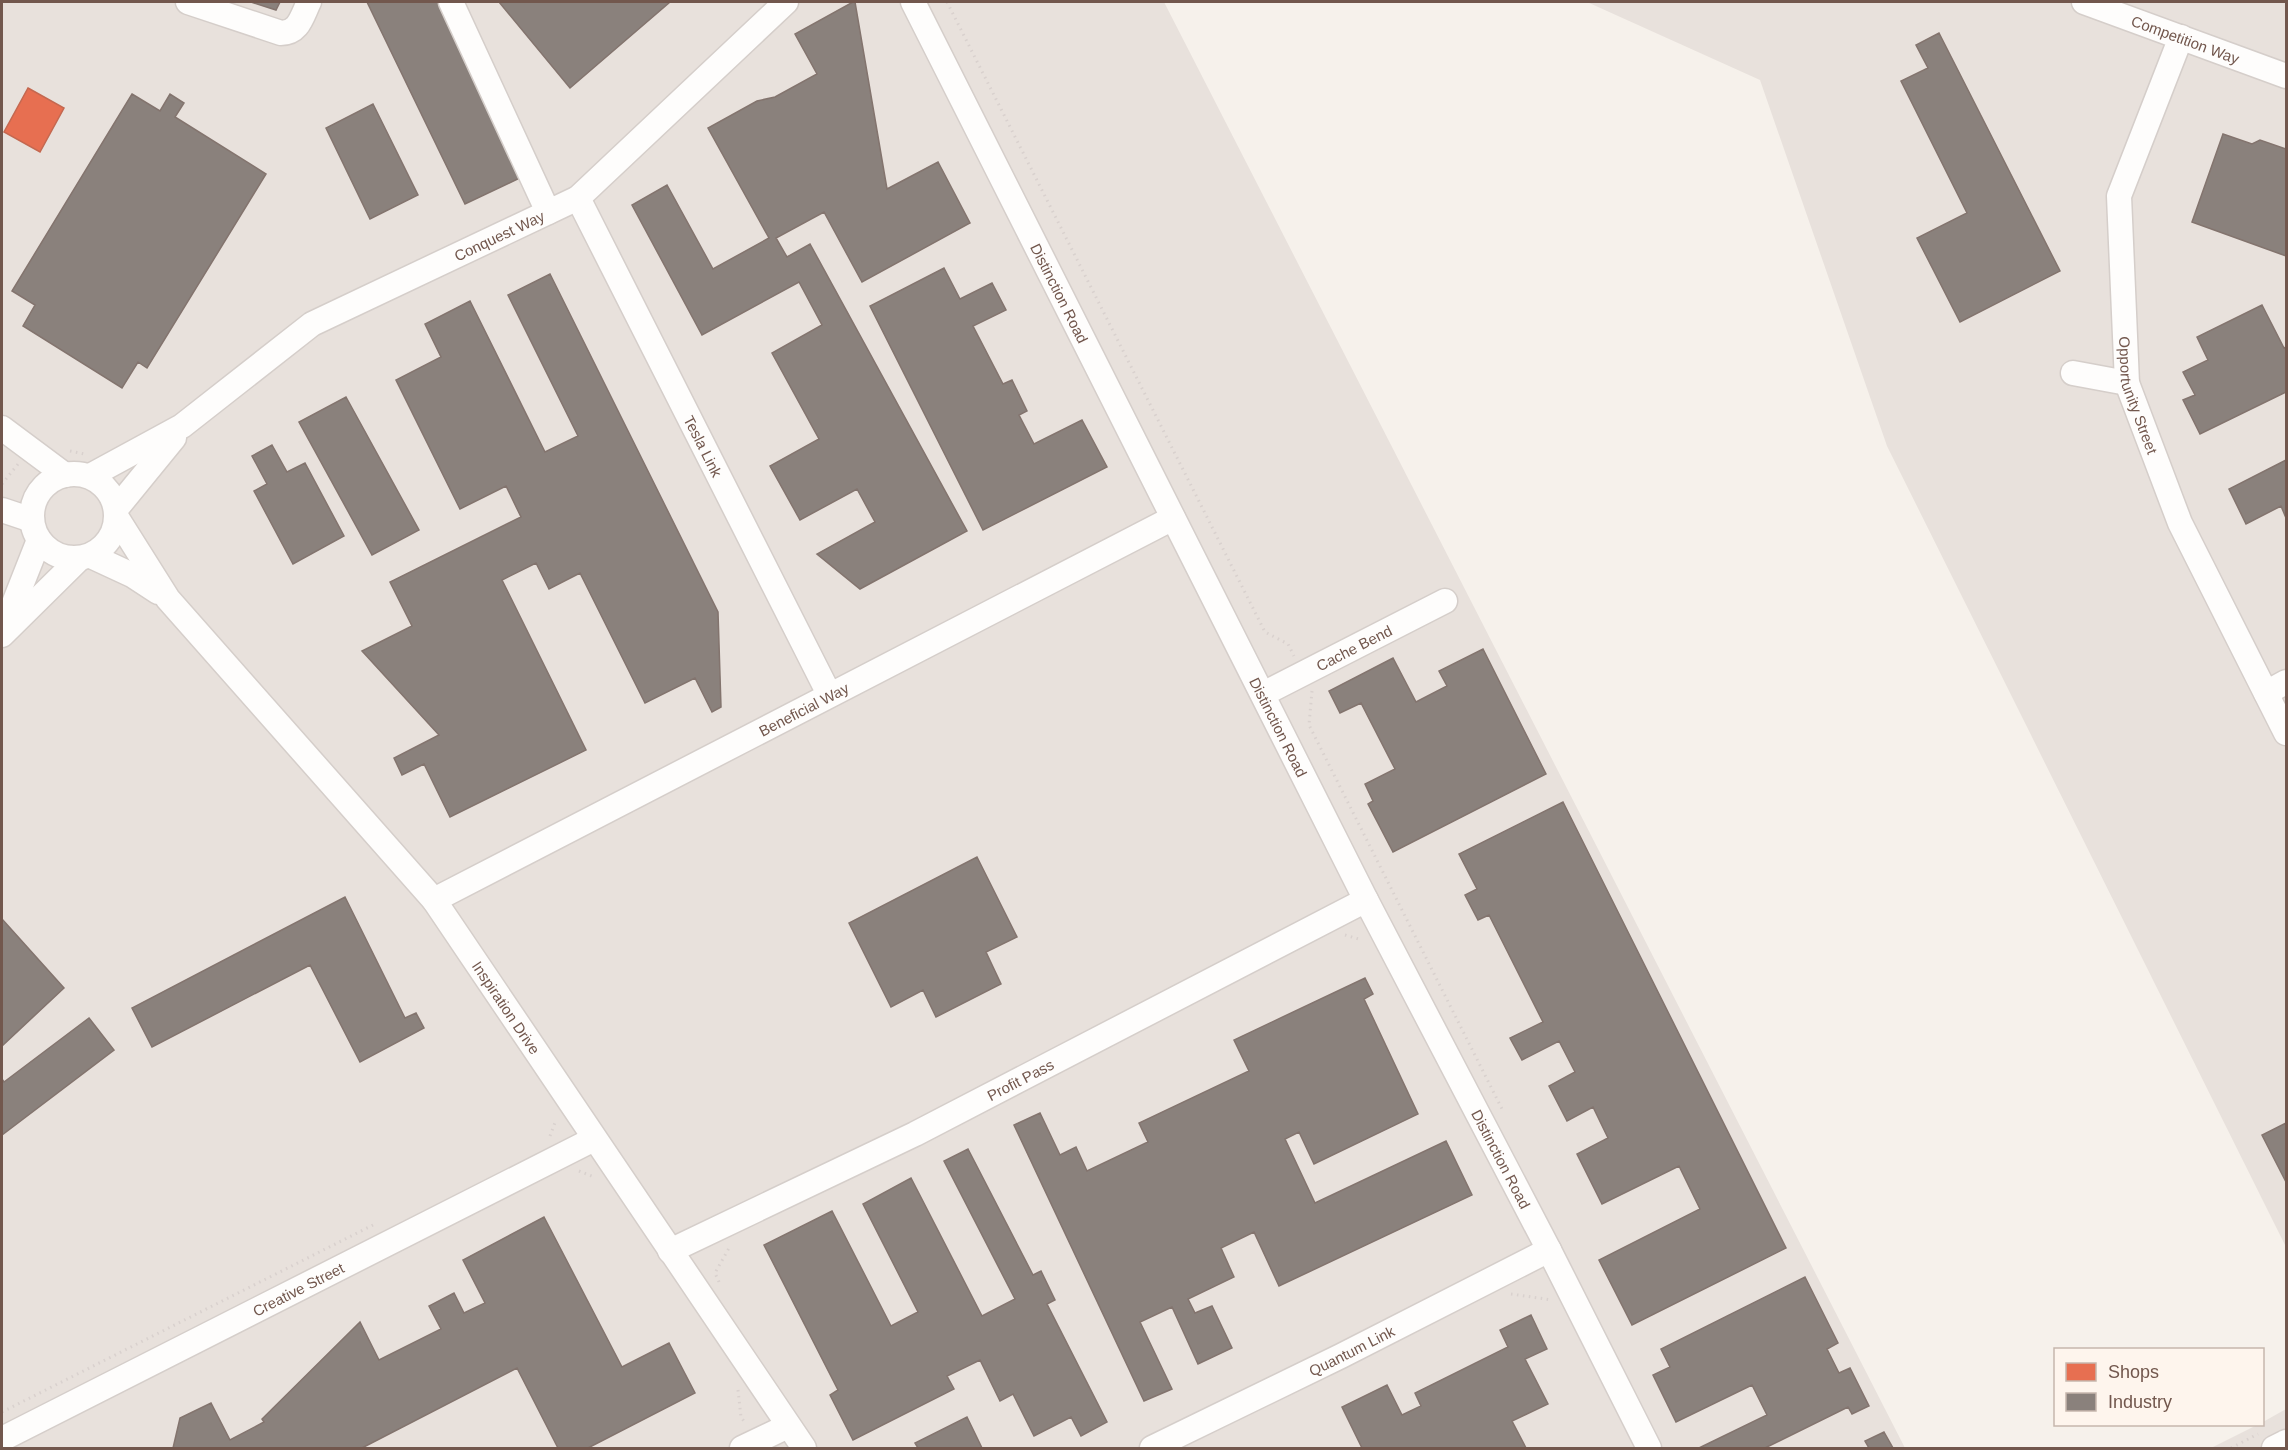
<svg xmlns="http://www.w3.org/2000/svg" width="2288" height="1450" viewBox="0 0 2288 1450" font-family="Helvetica,sans-serif">
  <rect width="100%" height="100%" fill="#f6f1eb"/>
  <path fill="#e8e1dc" d="M 2,2 L 1164,2 L 1905,1448 L 2,1448 Z
    M 1587,2 L 2286,2 L 2286,1247 L 1887,446 L 1760,80 Z
    M 2286,1409 L 2286,1448 L 2211,1448 L 2257,1425 L 2262,1424 L 2263,1422 Z"/>
  <path fill="#e76f51" stroke="#c46850" stroke-width="1.5" d="M 28,88 L 64,108 L 40,152 L 4,132 Z"/>
  <path fill="#8a817c" stroke="#83746e" stroke-width="1.5" d="M 251,2 L 280,2 L 276,10 Z
    M 367,2 L 438,2 L 522,177 L 465,204 Z
    M 499,2 L 670,2 L 570,88 Z
    M 853,2 L 855,2 L 887,189 L 938,162 L 970,223 L 862,282 L 824,212 L 776,238 L 787,257 L 810,244 L 967,531 L 860,589 L 817,554 L 875,522 L 857,489 L 800,520 L 770,466 L 819,439 L 772,353 L 822,325 L 799,282 L 702,335 L 632,205 L 667,185 L 713,269 L 769,238 L 708,128 L 757,101 L 775,97 L 817,74 L 795,34 Z
    M 1939,33 L 2060,271 L 1960,322 L 1917,238 L 1967,213 L 1901,81 L 1928,68 L 1916,45 Z
    M 132,94 L 160,111 L 170,94 L 184,103 L 175,117 L 266,174 L 147,368 L 138,362 L 122,388 L 23,326 L 35,305 L 12,291 Z
    M 373,104 L 418,195 L 370,219 L 326,128 Z
    M 2223,134 L 2252,144 L 2260,140 L 2286,149 L 2286,256 L 2192,222 Z
    M 944,268 L 960,299 L 992,283 L 1006,310 L 973,326 L 1003,384 L 1012,380 L 1027,411 L 1019,415 L 1034,444 L 1082,420 L 1107,467 L 983,530 L 870,306 Z
    M 550,274 L 718,612 L 721,707 L 712,712 L 695,678 L 645,703 L 580,573 L 549,589 L 536,563 L 502,580 L 586,750 L 450,817 L 424,764 L 402,775 L 394,758 L 439,735 L 362,651 L 412,626 L 390,582 L 521,517 L 506,486 L 460,509 L 396,380 L 441,357 L 425,324 L 470,301 L 545,452 L 578,436 L 508,295 Z
    M 2262,305 L 2284,348 L 2286,347 L 2286,392 L 2200,434 L 2183,400 L 2195,395 L 2183,372 L 2208,360 L 2197,337 Z
    M 346,397 L 419,530 L 372,555 L 299,422 Z
    M 272,445 L 287,472 L 305,463 L 344,536 L 293,564 L 254,491 L 267,484 L 252,456 Z
    M 2286,460 L 2286,518 L 2281,506 L 2246,524 L 2229,489 Z
    M 1483,649 L 1546,774 L 1393,852 L 1368,804 L 1373,801 L 1365,784 L 1395,769 L 1361,703 L 1340,713 L 1329,691 L 1393,658 L 1416,702 L 1447,686 L 1439,671 Z
    M 1563,802 L 1786,1248 L 1632,1325 L 1599,1260 L 1700,1209 L 1679,1166 L 1602,1204 L 1577,1154 L 1608,1138 L 1593,1107 L 1567,1121 L 1549,1086 L 1575,1072 L 1559,1041 L 1522,1060 L 1510,1038 L 1543,1022 L 1489,915 L 1478,920 L 1465,895 L 1477,889 L 1459,854 Z
    M 977,857 L 1017,937 L 986,952 L 1001,984 L 936,1017 L 923,990 L 891,1007 L 849,923 Z
    M 345,897 L 405,1018 L 416,1013 L 424,1028 L 360,1062 L 310,965 L 152,1047 L 132,1008 Z
    M 2,919 L 64,988 L 2,1046 Z
    M 1365,978 L 1373,994 L 1364,999 L 1418,1114 L 1314,1164 L 1299,1132 L 1285,1139 L 1315,1203 L 1446,1141 L 1472,1195 L 1279,1286 L 1254,1232 L 1221,1248 L 1234,1277 L 1188,1299 L 1195,1313 L 1212,1306 L 1232,1348 L 1198,1364 L 1172,1307 L 1140,1322 L 1172,1389 L 1144,1401 L 1014,1125 L 1040,1113 L 1060,1155 L 1076,1147 L 1087,1171 L 1148,1142 L 1139,1123 L 1249,1071 L 1234,1040 Z
    M 89,1018 L 114,1050 L 2,1135 L 2,1079 L 4,1082 Z
    M 2286,1123 L 2286,1182 L 2262,1135 Z
    M 968,1149 L 1033,1275 L 1041,1271 L 1055,1300 L 1047,1304 L 1107,1422 L 1081,1436 L 1071,1417 L 1034,1436 L 1013,1394 L 1000,1401 L 980,1360 L 947,1376 L 954,1389 L 853,1440 L 830,1395 L 838,1390 L 764,1245 L 832,1211 L 891,1326 L 918,1312 L 863,1204 L 911,1178 L 982,1316 L 1015,1299 L 944,1161 Z
    M 544,1217 L 622,1367 L 669,1343 L 695,1393 L 588,1448 L 558,1448 L 517,1368 L 362,1448 L 173,1448 L 180,1418 L 211,1403 L 230,1440 L 264,1422 L 262,1419 L 360,1322 L 379,1360 L 441,1329 L 429,1306 L 454,1293 L 464,1313 L 485,1303 L 463,1260 Z
    M 1805,1277 L 1838,1343 L 1827,1349 L 1839,1373 L 1850,1368 L 1869,1406 L 1852,1414 L 1848,1407 L 1765,1448 L 1699,1448 L 1767,1415 L 1752,1385 L 1676,1422 L 1653,1375 L 1670,1367 L 1661,1349 Z
    M 1531,1315 L 1547,1349 L 1525,1359 L 1548,1404 L 1512,1421 L 1526,1448 L 1362,1448 L 1342,1407 L 1387,1385 L 1402,1415 L 1421,1406 L 1415,1393 L 1508,1347 L 1500,1330 Z
    M 967,1417 L 982,1448 L 918,1448 L 915,1443 Z
    M 1884,1432 L 1893,1448 L 1869,1448 L 1865,1441 Z"/>
  <g fill="none" stroke-linecap="round" stroke-linejoin="round">
    <g stroke="#d5ceca" stroke-width="27">
      <g id="minor">
        <path d="M 188,2 L 281,33 C 299,33 302,16 309,2"/>
        <path d="M 451,2 L 548,212"/>
        <path id="s1" d="M 913,2 L 1366,900 L 1549,1250 L 1649,1448"/>
        <path id="s2" d="M 2084,2 L 2286,76"/>
        <path id="s3" d="M 2181,37 L 2119,196 L 2127,383 L 2180,523 L 2286,733"/>
        <path id="s4" d="M 578,198 L 829,694"/>
        <path d="M 2073,373 L 2127,383"/>
        <path d="M 2,428 L 65,475"/>
        <circle cx="74" cy="516" r="42"/>
        <path id="s5" d="M 90,476 L 182,426 L 312,324 L 578,198 L 786,2"/>
        <path d="M 116,509 L 174,438"/>
        <path d="M 2,510 L 32,520"/>
        <path id="s6" d="M 117,518 L 168,599 L 434,900 L 804,1448"/>
        <path d="M 91,556 L 132,575 L 158,592"/>
        <path d="M 5,626 L 39,540"/>
        <path d="M 2,635 L 79,559"/>
        <path d="M 2266,693 L 2286,682"/>
        <path id="s7" d="M 1263,694 L 1445,601"/>
        <path id="s8" d="M 434,900 L 1173,518"/>
        <path id="s9" d="M 670,1251 L 915,1134 L 1366,900"/>
        <path id="s10" d="M 2,1439 L 594,1139"/>
        <path d="M 742,1448 L 788,1426"/>
        <path id="s11" d="M 1152,1448 L 1341,1356 L 1549,1250"/>
        <path d="M 2274,1448 L 2286,1442"/>
      </g>
    </g>
    <path stroke="#d9d1ce" stroke-width="3" stroke-dasharray="1.5 4.5" stroke-linecap="butt" d="M 947,2 L 1265,632 L 1288,644 L 1294,656
      M 70,451 L 84,454
      M 2,484 L 18,464
      M 1312,691 L 1309,725 L 1502,1109
      M 1345,935 L 1362,940
      M 550,1136 L 556,1120
      M 579,1171 L 594,1177
      M 719,1282 L 715,1273 L 729,1248
      M 1511,1294 L 1552,1300
      M 738,1390 L 741,1417 L 746,1424
      M 2,1412 L 373,1225
      M 2231,1448 L 2258,1434"/>
    <use href="#minor" stroke="#fefdfc" stroke-width="24"/>
  </g>
  <g text-anchor="middle" dominant-baseline="central" stroke-width="6" stroke-linejoin="round" paint-order="stroke">
    <g font-size="15" fill="#72574d" stroke="#fef5ed">
      <text stroke="none"><textPath href="#s2" startOffset="108">Competition Way</textPath></text>
      <text stroke="none"><textPath href="#s5" startOffset="477">Conquest Way</textPath></text>
      <text stroke="none"><textPath href="#s1" startOffset="326">Distinction Road</textPath></text>
      <text stroke="none"><textPath href="#s3" startOffset="372">Opportunity Street</textPath></text>
      <text stroke="none"><textPath href="#s4" startOffset="278">Tesla Link</textPath></text>
      <text stroke="none"><textPath href="#s7" startOffset="102">Cache Bend</textPath></text>
      <text stroke="none"><textPath href="#s8" startOffset="416">Beneficial Way</textPath></text>
      <text stroke="none"><textPath href="#s1" startOffset="812">Distinction Road</textPath></text>
      <text stroke="none"><textPath href="#s6" startOffset="627">Inspiration Drive</textPath></text>
      <text stroke="none"><textPath href="#s9" startOffset="390">Profit Pass</textPath></text>
      <text stroke="none"><textPath href="#s1" startOffset="1298">Distinction Road</textPath></text>
      <text stroke="none"><textPath href="#s10" startOffset="332">Creative Street</textPath></text>
      <text stroke="none"><textPath href="#s11" startOffset="222">Quantum Link</textPath></text>
    </g>
  </g>
  <rect width="2288" height="1450" fill="none" stroke="#72574d" stroke-width="6"/>
  <rect x="2054" y="1348" width="210" height="78" fill="#fef5ed" stroke="#c6b6ad" stroke-width="1.5"/>
  <rect x="2066" y="1363" width="30" height="18" fill="#e76f51" stroke="#c6b6ad" stroke-width="1.5"/>
  <text x="2108" y="1378" font-size="18" fill="#72574d">Shops</text>
  <rect x="2066" y="1393" width="30" height="18" fill="#8a817c" stroke="#c6b6ad" stroke-width="1.5"/>
  <text x="2108" y="1408" font-size="18" fill="#72574d">Industry</text>
</svg>
